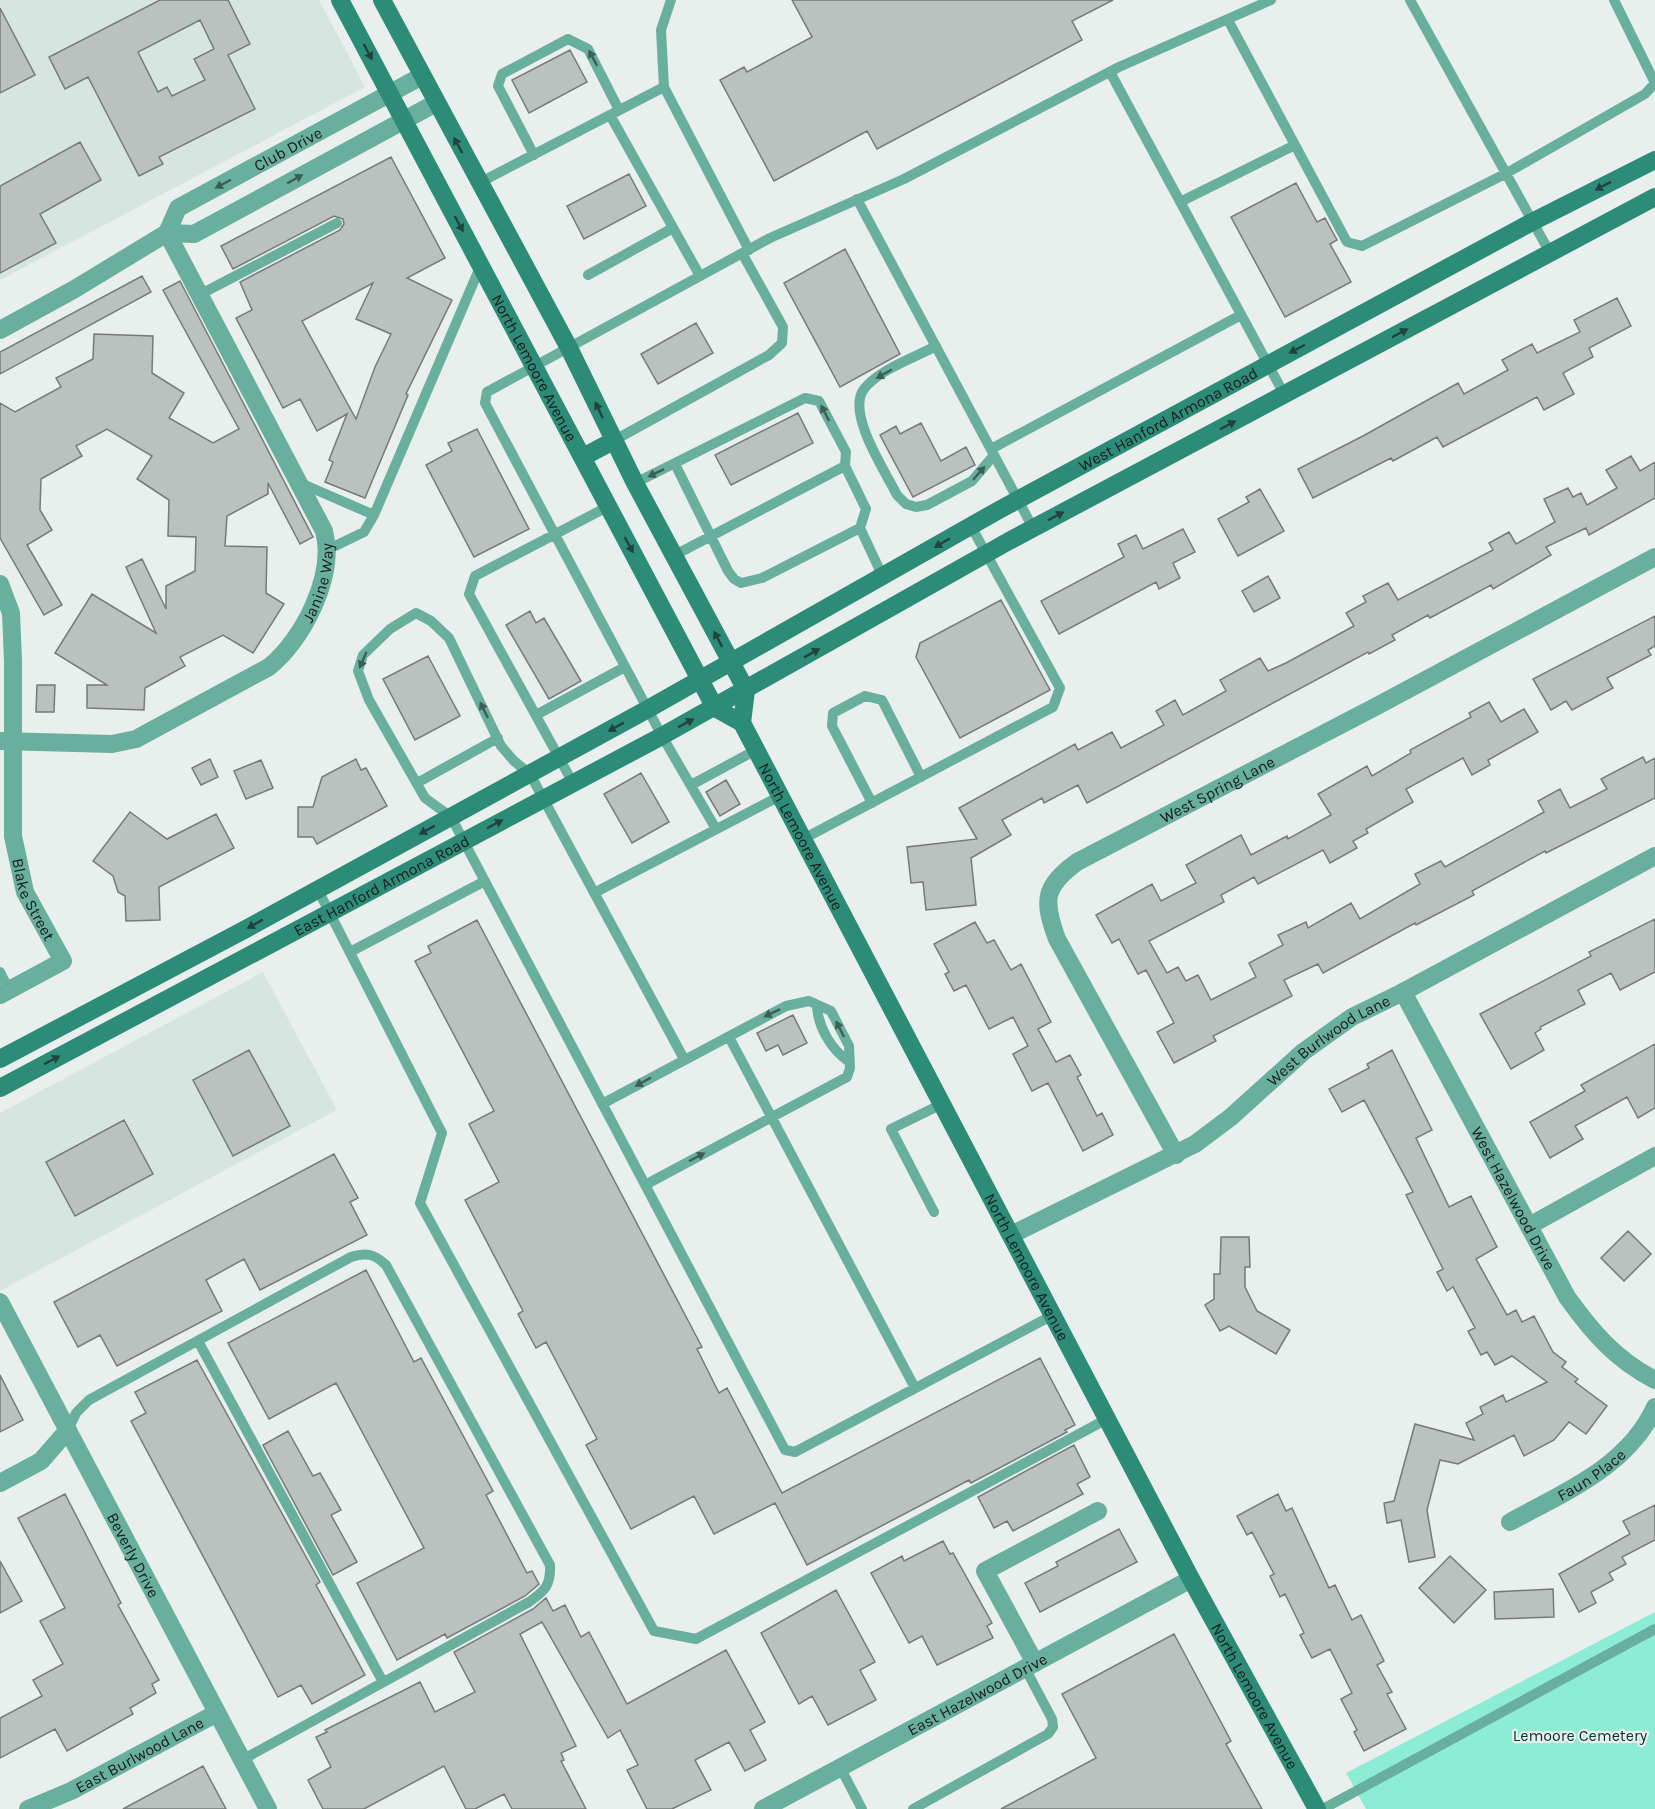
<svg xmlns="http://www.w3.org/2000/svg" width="1655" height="1809" viewBox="0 0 1655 1809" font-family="Karla,sans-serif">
  <rect width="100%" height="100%" fill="#e9efed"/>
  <path fill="#d6e5e0" d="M 0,0 L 319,0 L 365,87 L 0,280 Z
    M 263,972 L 337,1110 L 0,1291 L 0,1113 Z"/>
  <path fill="#8decd4" d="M 1655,1612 L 1655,1809 L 1366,1809 L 1346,1773 Z"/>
  <path fill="#bbc1bf" stroke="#767b79" stroke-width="1.5" fill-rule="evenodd" d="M 160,0 L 228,0 L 250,44 L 228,55 L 255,109 L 159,157 L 163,164 L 139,176 L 88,77 L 65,89 L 49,57 ZM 200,20 L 214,49 L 194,59 L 205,80 L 172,96 L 167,87 L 158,92 L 138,52 Z
    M 792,0 L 1113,0 L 1072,21 L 1082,40 L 877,149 L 867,131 L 774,181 L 720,80 L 744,67 L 747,72 L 812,37 Z
    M 0,8 L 35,75 L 0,93 Z
    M 570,50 L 587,82 L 529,113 L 512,80 Z
    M 80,142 L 101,180 L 40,214 L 56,243 L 0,273 L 0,186 Z
    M 391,157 L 445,258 L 407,278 L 452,300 L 406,394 L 408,395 L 365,498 L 325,482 L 333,462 L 329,460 L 347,414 L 317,431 L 300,399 L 283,408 L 236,318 L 252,310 L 240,282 L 340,230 L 344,224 L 343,219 L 334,216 L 233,269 L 221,246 ZM 373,283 L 356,319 L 391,334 L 375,367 L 356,419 L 302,321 Z
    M 629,174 L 646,206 L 584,239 L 567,206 Z
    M 1296,183 L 1317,222 L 1325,218 L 1337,240 L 1330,244 L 1351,282 L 1285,317 L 1231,217 Z
    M 845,249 L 900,354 L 840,387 L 784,283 Z
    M 142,276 L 151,292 L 0,374 L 0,352 Z
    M 180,281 L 313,537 L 300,544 L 268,483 L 268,494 L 227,516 L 225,546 L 267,547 L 266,593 L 284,604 L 253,653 L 223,635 L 180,657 L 185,666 L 145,688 L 144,710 L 87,708 L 87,685 L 107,685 L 55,653 L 92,594 L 156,633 L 126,567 L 142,559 L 166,609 L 166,586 L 195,571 L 196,537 L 168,536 L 169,500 L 137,479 L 152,456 L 107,429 L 76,446 L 82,456 L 41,479 L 40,510 L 52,530 L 27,545 L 62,605 L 44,615 L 0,538 L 0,403 L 15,412 L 61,387 L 56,378 L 93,359 L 94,334 L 153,336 L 152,373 L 184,393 L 169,418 L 213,443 L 239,429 L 163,290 Z
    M 1617,298 L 1631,326 L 1589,348 L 1593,357 L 1563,373 L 1574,394 L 1544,410 L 1537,397 L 1443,447 L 1437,437 L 1393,461 L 1391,458 L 1313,498 L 1298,469 L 1363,436 L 1458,383 L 1464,394 L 1508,370 L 1502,360 L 1532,344 L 1537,353 L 1580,332 L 1574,320 Z
    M 696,323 L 713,353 L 658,384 L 641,354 Z
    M 798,413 L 813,443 L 731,485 L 715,455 Z
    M 921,423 L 941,461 L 966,447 L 975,465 L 913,497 L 880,435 L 896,426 L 900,434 Z
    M 477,429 L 529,529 L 474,557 L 426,465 L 452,451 L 448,443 Z
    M 1631,456 L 1640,471 L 1655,462 L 1655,498 L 1589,535 L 1586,528 L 1546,547 L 1551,555 L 1493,589 L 1491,585 L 1430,618 L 1428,615 L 1392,635 L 1395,640 L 1369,654 L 1368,652 L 1087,803 L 1078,785 L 1044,803 L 1042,798 L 1002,820 L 1011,835 L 971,858 L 976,905 L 926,910 L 923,882 L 911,883 L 907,847 L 977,839 L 959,808 L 1075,744 L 1078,750 L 1112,732 L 1121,748 L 1164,725 L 1156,711 L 1175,700 L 1183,715 L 1226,691 L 1220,680 L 1260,658 L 1268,671 L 1286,663 L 1354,626 L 1346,613 L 1366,602 L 1363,596 L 1388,583 L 1398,600 L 1493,550 L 1489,543 L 1509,532 L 1516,544 L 1555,522 L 1544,499 L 1568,488 L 1573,497 L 1581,493 L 1587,505 L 1617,488 L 1606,470 Z
    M 1260,489 L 1284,531 L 1238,556 L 1218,519 L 1249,502 L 1246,497 Z
    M 1183,529 L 1195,552 L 1173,563 L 1180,578 L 1159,589 L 1156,582 L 1059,634 L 1041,601 L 1124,557 L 1118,544 L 1136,535 L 1143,549 Z
    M 1268,576 L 1280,598 L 1254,612 L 1242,591 Z
    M 1001,600 L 1050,690 L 960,738 L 916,657 L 920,643 Z
    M 530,611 L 536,623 L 544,618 L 581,681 L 549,699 L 506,625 Z
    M 1655,616 L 1655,646 L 1648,650 L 1651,655 L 1607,678 L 1613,688 L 1572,710 L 1566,701 L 1551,710 L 1533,679 Z
    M 428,656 L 460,716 L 415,740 L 383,679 Z
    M 37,685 L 55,685 L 54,712 L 36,712 Z
    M 1489,702 L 1501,722 L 1524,709 L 1538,732 L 1488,760 L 1490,765 L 1472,775 L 1463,758 L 1406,789 L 1413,802 L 1366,829 L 1368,833 L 1353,841 L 1357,848 L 1330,863 L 1323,850 L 1258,884 L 1254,877 L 1221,895 L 1224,902 L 1149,941 L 1167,973 L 1178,967 L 1186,981 L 1198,975 L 1211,1000 L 1256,977 L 1249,963 L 1283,945 L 1278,935 L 1306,922 L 1308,928 L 1351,903 L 1360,919 L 1420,884 L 1415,874 L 1441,861 L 1445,867 L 1544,812 L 1538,801 L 1560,789 L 1570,808 L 1607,789 L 1601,779 L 1643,757 L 1646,763 L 1655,758 L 1655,798 L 1546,853 L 1545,851 L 1472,891 L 1474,895 L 1416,925 L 1415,923 L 1323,973 L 1318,964 L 1284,980 L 1292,996 L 1213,1036 L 1216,1041 L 1174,1063 L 1157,1032 L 1174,1023 L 1146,970 L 1138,974 L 1119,939 L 1112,943 L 1096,915 L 1152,884 L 1161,901 L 1196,883 L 1186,865 L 1241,835 L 1251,855 L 1287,836 L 1288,839 L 1331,815 L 1318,794 L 1367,766 L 1372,776 L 1411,753 L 1410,750 L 1471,717 L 1469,713 Z
    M 210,759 L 218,777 L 201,785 L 192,768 Z
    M 356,759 L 361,770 L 366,768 L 387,806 L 317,844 L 313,837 L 298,837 L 298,807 L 313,807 L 322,777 Z
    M 261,760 L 273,788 L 246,799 L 234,771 Z
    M 641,773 L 669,822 L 632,843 L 604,794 Z
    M 726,780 L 740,804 L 720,816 L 706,792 Z
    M 130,812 L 167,839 L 216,814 L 234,848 L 159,887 L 160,920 L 126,921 L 125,896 L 118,892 L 113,876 L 93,861 Z
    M 1655,919 L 1655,972 L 1620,990 L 1611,973 L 1578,990 L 1585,1004 L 1540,1027 L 1541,1029 L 1535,1033 L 1544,1050 L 1511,1069 L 1480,1014 L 1591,956 L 1589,952 Z
    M 477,920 L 702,1347 L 697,1349 L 719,1393 L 727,1388 L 782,1493 L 1040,1358 L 1075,1425 L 1065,1430 L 1067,1432 L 971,1483 L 969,1480 L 807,1565 L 775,1503 L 714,1534 L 694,1496 L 631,1529 L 586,1445 L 597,1439 L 546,1342 L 536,1348 L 518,1314 L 523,1311 L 465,1200 L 499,1182 L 469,1124 L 494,1111 L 415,961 L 431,953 L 428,946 Z
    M 975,922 L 987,943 L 994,940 L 1011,970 L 1021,964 L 1051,1022 L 1038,1029 L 1056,1062 L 1070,1055 L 1081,1075 L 1077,1077 L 1097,1116 L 1102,1113 L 1113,1135 L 1083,1151 L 1048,1083 L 1032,1091 L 1013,1054 L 1028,1046 L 1013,1017 L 989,1029 L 966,985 L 954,991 L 945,974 L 949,972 L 934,944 Z
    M 793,1015 L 807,1043 L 783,1055 L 778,1045 L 766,1051 L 757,1033 Z
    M 1655,1044 L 1655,1108 L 1638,1118 L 1627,1097 L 1575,1126 L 1583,1139 L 1550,1158 L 1530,1122 L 1585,1091 L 1581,1085 Z
    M 249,1050 L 290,1126 L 233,1156 L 193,1080 Z
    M 1392,1050 L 1432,1130 L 1416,1138 L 1449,1207 L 1471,1196 L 1497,1247 L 1476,1259 L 1507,1315 L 1516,1310 L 1522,1322 L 1534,1316 L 1553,1352 L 1566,1362 L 1562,1367 L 1578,1379 L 1575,1382 L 1607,1406 L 1586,1434 L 1569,1422 L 1554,1440 L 1524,1456 L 1514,1435 L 1458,1464 L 1440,1460 L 1427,1510 L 1435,1557 L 1409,1562 L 1401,1520 L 1387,1523 L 1384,1503 L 1394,1501 L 1415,1424 L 1474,1440 L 1466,1423 L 1483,1414 L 1480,1407 L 1503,1395 L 1506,1402 L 1547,1382 L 1512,1356 L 1495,1365 L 1487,1352 L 1481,1355 L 1468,1331 L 1475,1328 L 1453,1287 L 1447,1291 L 1437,1272 L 1443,1269 L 1406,1195 L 1413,1192 L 1364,1100 L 1342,1112 L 1329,1089 L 1369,1068 L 1367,1064 Z
    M 124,1120 L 153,1174 L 75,1216 L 46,1162 Z
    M 334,1154 L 358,1198 L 350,1202 L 367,1235 L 260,1290 L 244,1259 L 206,1280 L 222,1311 L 117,1366 L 100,1335 L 78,1347 L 54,1302 Z
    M 1628,1231 L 1651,1254 L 1624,1281 L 1601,1258 Z
    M 1221,1237 L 1249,1237 L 1250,1267 L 1245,1267 L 1245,1287 L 1257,1311 L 1290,1330 L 1276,1354 L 1229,1326 L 1220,1331 L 1205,1305 L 1214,1299 L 1214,1274 L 1220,1274 Z
    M 366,1270 L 414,1362 L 421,1358 L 493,1491 L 486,1495 L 527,1573 L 532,1571 L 539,1584 L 525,1596 L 447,1638 L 445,1634 L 397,1660 L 357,1583 L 424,1548 L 336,1383 L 269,1419 L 228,1343 Z
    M 197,1360 L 320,1582 L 316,1585 L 365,1675 L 312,1704 L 301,1685 L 278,1697 L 131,1421 L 146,1413 L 135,1392 Z
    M 0,1375 L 23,1420 L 0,1432 Z
    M 288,1431 L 313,1476 L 320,1473 L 341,1510 L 331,1515 L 357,1562 L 333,1575 L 263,1445 Z
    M 1074,1445 L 1090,1477 L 1077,1484 L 1083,1494 L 1013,1531 L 1007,1521 L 994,1528 L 978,1497 Z
    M 65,1494 L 121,1603 L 118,1605 L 159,1680 L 152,1684 L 156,1693 L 130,1708 L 133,1714 L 67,1751 L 55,1729 L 0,1758 L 0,1718 L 42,1696 L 33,1680 L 63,1664 L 40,1621 L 65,1608 L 18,1518 Z
    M 1278,1494 L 1286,1511 L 1292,1508 L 1329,1588 L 1335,1585 L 1352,1620 L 1361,1615 L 1384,1661 L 1377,1665 L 1392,1692 L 1387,1694 L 1406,1729 L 1364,1751 L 1354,1732 L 1357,1730 L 1341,1699 L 1352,1693 L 1330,1649 L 1312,1658 L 1300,1635 L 1304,1633 L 1285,1594 L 1280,1597 L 1270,1576 L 1274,1574 L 1252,1532 L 1247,1535 L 1237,1516 Z
    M 1655,1505 L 1655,1540 L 1622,1557 L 1626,1564 L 1609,1573 L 1613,1580 L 1591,1592 L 1596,1603 L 1579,1612 L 1559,1574 L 1630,1534 L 1623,1521 Z
    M 1119,1529 L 1137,1562 L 1040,1612 L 1025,1583 L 1058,1566 L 1056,1562 Z
    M 943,1541 L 950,1554 L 953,1553 L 992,1623 L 987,1626 L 993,1638 L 937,1665 L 922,1636 L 909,1643 L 871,1573 L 902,1556 L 904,1561 Z
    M 1450,1556 L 1486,1590 L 1454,1623 L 1419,1588 Z
    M 0,1561 L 22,1601 L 0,1613 Z
    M 1553,1589 L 1554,1617 L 1495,1619 L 1494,1592 Z
    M 836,1590 L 875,1662 L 860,1670 L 876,1700 L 828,1725 L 812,1696 L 799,1704 L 761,1633 Z
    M 546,1598 L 553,1611 L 565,1605 L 581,1637 L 589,1632 L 627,1704 L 726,1650 L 765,1722 L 750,1730 L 766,1760 L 745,1771 L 729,1742 L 695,1760 L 711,1790 L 672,1809 L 647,1809 L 627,1770 L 638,1765 L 620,1730 L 608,1738 L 542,1622 L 520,1634 L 576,1746 L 561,1753 L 564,1760 L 561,1761 L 586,1809 L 512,1809 L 504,1794 L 475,1809 L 466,1809 L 444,1766 L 364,1809 L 323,1809 L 308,1780 L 331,1767 L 316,1737 L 327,1732 L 325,1730 L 420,1682 L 435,1712 L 475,1692 L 454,1652 L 533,1609 Z
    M 1174,1634 L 1231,1741 L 1226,1744 L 1262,1809 L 1001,1809 L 1096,1758 L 1062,1694 Z
    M 203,1766 L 226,1809 L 123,1809 Z"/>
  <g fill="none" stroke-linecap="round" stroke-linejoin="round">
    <path stroke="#68af9e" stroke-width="10" d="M 1410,0 L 1550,253
      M 1228,20 L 1347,242 L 1362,246 L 1505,174 L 1645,94 L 1655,83 L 1614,0
      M 1110,72 L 1284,394
      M 664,87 L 749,250
      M 610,115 L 700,276
      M 534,155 L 498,86 L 502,74 L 568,39 L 588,49 L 619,110
      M 479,183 L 664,87 L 661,30 L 671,0
      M 857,199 L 1033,528
      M 1180,202 L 1295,145
      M 588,275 L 673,228
      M 199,295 L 337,223
      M 936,346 C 914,358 880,369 864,389 C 846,413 885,471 897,495 L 906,504 L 916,507 L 927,505 L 972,481 L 994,455
      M 613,441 L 769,355 L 782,343 L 783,327 L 742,253
      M 991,449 L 1241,315
      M 298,482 L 374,515
      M 635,483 L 805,398 L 819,401 L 846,452 L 845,466
      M 860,528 L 883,577
      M 329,549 L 364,532 L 374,515 L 481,265
      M 673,556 L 845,466 L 866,509 L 860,528 L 762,578 L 741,583 L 734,579 L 728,571 L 675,464
      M 536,715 L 625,667
      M 417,783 L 498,738
      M 573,783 L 469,594 L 475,576 L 609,506
      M 691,785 L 756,750
      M 872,803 L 832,726 L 833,713 L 865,696 L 882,700 L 921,777
      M 716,829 L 662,736 L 485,403 L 487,392 L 770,238 L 904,179 L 1119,67 L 1271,0
      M 803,839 L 1053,707 L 1060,688 L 971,526
      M 318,890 L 442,1133 L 420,1203 L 654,1631 L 696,1639 L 1107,1419
      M 594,893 L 780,796
      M 350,952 L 485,881
      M 0,972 L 9,990
      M 817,1006 C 818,1027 831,1049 848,1061
      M 729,1037 L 915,1388
      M 684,1059 L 530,774 L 514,761 L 501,746 L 449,638 L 431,621 L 416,613 L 390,629 L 363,655 L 358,671 L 369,700 L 425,798 L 451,817 L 785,1450 L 795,1452 L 1053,1315
      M 602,1104 L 786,1006 L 809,1001 L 831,1011 L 849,1046 L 850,1068 L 847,1077 L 645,1185
      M 934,1212 L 891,1129 L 942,1104
      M 198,1341 L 383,1682
      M 68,1430 L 76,1413 L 89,1400 L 351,1257 C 367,1252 374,1254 386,1265 L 550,1565 C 551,1585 545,1591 529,1602 L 242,1760
      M 840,1767 L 862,1809
      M 913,1809 L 1048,1734 L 1053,1727 L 1052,1719 L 1025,1668
      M 1323,1809 L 1655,1629"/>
    <g stroke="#68af9e" stroke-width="18">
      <path id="s1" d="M 167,233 L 178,208 L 422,76"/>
      <path d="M 0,330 L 73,290 L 167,233 L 194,234 L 436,103"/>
      <path id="s2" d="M 0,584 L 11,613 L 13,661 L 13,836 L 25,892 L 63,961 L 0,995"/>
      <path id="s3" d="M 0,741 L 112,744 L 136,739 L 269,667 C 303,640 336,575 324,531 L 167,233"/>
      <path id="s4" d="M 1403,992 L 1567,1297 C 1592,1332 1616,1360 1655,1380"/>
      <path id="s5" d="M 1176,1155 L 1057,939 C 1043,901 1043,887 1077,862 L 1377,706 L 1655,557"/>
      <path d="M 1529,1226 L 1655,1156"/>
      <path id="s6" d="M 1011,1235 L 1195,1144 L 1231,1117 L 1303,1052 L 1352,1017 L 1403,992 L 1655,856"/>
      <path id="s7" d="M 0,1302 L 268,1809"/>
      <path d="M 0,1483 L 41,1461 L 68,1430"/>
      <path id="s8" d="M 1510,1522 C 1564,1492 1628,1467 1655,1407"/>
      <path d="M 1035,1663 L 985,1571 L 1098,1511"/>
      <path id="s9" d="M 28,1809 L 71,1791 L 217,1713"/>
      <path id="s10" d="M 763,1809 L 1191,1579"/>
    </g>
    <g stroke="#2d8c78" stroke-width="18">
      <path id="s11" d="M 340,0 L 715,708 L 742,723 L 1191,1579 L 1317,1809"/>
      <path d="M 382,0 L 569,348 L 635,483 L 746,690 L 742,723"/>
      <path d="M 583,457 L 613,441"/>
      <path id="s12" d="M 0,1059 L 244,930 L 648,709 L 999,510 L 1532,222 L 1655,160"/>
      <path id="s13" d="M 0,1088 L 662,736 L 1009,541 L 1655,197"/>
    </g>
  </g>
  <defs><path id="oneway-solid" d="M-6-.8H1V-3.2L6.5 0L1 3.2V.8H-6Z" transform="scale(1.5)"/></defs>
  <g fill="#21433c">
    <use href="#oneway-solid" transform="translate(368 52) rotate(62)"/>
    <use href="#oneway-solid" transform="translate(458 145) rotate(-118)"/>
    <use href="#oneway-solid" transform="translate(1603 186) rotate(153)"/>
    <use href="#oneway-solid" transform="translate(459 224) rotate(62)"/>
    <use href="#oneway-solid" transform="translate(1400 333) rotate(-28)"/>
    <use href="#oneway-solid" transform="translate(1297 349) rotate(152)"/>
    <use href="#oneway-solid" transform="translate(599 410) rotate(-115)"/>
    <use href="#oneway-solid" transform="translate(1228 425) rotate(-28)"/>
    <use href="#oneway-solid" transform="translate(1056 516) rotate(-28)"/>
    <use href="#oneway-solid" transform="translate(942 543) rotate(150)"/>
    <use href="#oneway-solid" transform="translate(629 545) rotate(62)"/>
    <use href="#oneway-solid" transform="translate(718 639) rotate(-118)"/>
    <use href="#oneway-solid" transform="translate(812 653) rotate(-29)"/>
    <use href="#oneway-solid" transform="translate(686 723) rotate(-28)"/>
    <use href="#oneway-solid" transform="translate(616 727) rotate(151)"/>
    <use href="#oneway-solid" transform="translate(495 824) rotate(-28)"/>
    <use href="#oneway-solid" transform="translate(427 830) rotate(151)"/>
    <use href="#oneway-solid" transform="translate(255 924) rotate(151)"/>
    <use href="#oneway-solid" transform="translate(52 1060) rotate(-28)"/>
  </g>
  <g fill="#3d5e56">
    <use href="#oneway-solid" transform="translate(593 58) rotate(-118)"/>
    <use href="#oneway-solid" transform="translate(295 179) rotate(-29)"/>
    <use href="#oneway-solid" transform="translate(223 184) rotate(152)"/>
    <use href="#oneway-solid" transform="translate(884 374) rotate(150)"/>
    <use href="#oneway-solid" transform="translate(825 413) rotate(-117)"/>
    <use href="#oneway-solid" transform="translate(656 473) rotate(154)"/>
    <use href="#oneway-solid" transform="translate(979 473) rotate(-49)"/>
    <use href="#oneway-solid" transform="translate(363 660) rotate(113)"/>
    <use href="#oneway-solid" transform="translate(484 710) rotate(-116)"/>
    <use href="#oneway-solid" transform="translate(772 1013) rotate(154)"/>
    <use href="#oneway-solid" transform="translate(840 1029) rotate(-117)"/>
    <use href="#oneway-solid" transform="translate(643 1082) rotate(151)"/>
    <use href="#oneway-solid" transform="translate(697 1157) rotate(-28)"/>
  </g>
  <g text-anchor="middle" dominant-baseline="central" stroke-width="4.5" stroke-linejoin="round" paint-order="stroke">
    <g font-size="16" fill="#1a1c1b" stroke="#e9efed">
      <text stroke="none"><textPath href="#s1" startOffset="152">Club Drive</textPath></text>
      <text stroke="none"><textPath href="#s11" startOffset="416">North Lemoore Avenue</textPath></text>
      <text stroke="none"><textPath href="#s12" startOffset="1332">West Hanford Armona Road</textPath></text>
      <text stroke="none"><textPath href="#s3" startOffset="388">Janine Way</textPath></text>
      <text stroke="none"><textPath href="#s5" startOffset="494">West Spring Lane</textPath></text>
      <text stroke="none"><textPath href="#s11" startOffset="960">North Lemoore Avenue</textPath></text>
      <text stroke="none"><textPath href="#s13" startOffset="432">East Hanford Armona Road</textPath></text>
      <text stroke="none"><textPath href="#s2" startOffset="321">Blake Street</textPath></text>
      <text stroke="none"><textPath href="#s6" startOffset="375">West Burlwood Lane</textPath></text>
      <text stroke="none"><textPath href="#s4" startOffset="234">West Hazelwood Drive</textPath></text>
      <text stroke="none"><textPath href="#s11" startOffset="1446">North Lemoore Avenue</textPath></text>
      <text stroke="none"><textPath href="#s8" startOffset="94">Faun Place</textPath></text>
      <text stroke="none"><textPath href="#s7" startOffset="286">Beverly Drive</textPath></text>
      <text stroke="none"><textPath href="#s10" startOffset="243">East Hazelwood Drive</textPath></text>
      <text stroke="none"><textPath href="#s11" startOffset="1932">North Lemoore Avenue</textPath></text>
      <text stroke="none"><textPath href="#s9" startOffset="124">East Burlwood Lane</textPath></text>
    </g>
    <g font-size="16" fill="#00352b" stroke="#e9efed">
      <text x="1580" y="1735">Lemoore Cemetery</text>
    </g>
  </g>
</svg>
